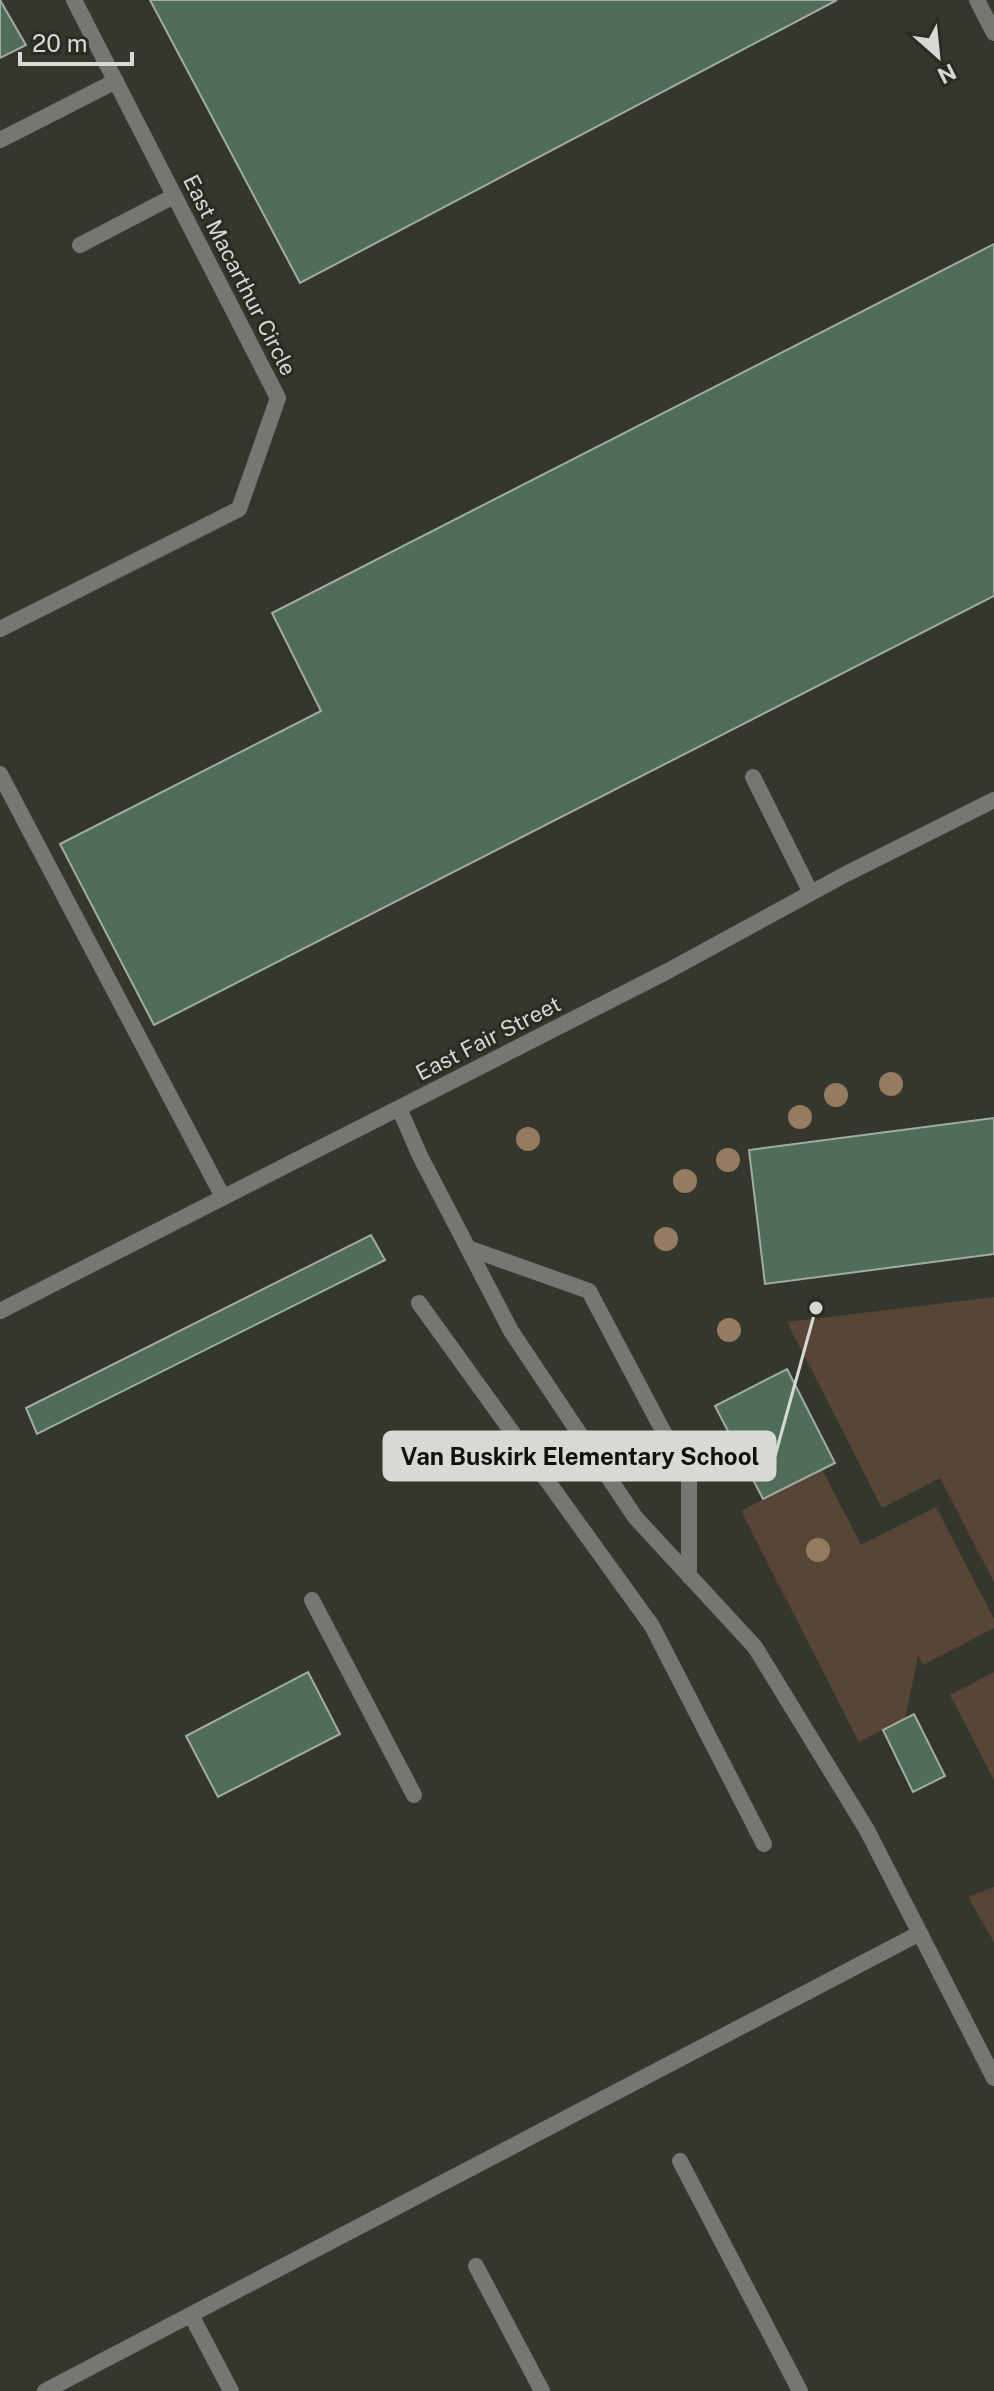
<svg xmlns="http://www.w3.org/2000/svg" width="994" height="2391" viewBox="0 0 994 2391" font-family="'Public Sans',sans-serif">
  <rect width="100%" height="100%" fill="#34372d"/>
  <path fill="#574536" d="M 994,1297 L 994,1582 L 940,1478 L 882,1508 L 787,1322 Z
    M 822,1469 L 861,1545 L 936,1507 L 994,1619 L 994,1628 L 923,1665 L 918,1656 L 905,1719 L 859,1742 L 741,1511 Z
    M 994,1672 L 994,1780 L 950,1695 Z
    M 994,1887 L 994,1942 L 968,1897 Z"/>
  <path fill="#506d57" stroke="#a2aca4" stroke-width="2" d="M 0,0 L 26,45 L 0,58 Z
    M 150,0 L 837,0 L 300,283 Z
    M 994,244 L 994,596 L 154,1025 L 60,844 L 321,711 L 272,613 Z
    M 994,1118 L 994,1254 L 765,1284 L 749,1150 Z
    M 371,1235 L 385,1260 L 37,1434 L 26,1408 Z
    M 787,1369 L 835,1463 L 763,1499 L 715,1406 Z
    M 308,1672 L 340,1734 L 218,1797 L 186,1736 Z
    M 914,1714 L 945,1776 L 913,1792 L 883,1730 Z"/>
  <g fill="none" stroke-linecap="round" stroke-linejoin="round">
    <path stroke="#787671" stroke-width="16" d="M 977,0 L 994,33
      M 0,140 L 116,81
      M 80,245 L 174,196
      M 0,774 L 223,1197
      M 753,777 L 811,893
      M 468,1248 L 589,1291 L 689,1480 L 689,1576
      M 419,1303 L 652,1626 L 764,1844
      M 312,1600 L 414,1795
      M 680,2161 L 800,2391
      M 476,2266 L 542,2391
      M 191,2315 L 231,2391"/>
    <path stroke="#787671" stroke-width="16" d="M 0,629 L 239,509 L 278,398 L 74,0
      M 399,1108 L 420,1156 L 511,1331 L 635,1517 L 755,1647 L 867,1830 L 994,2078
      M 0,1311 L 666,972 L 846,874 L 994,800
      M 45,2391 L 920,1933"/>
  </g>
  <g fill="#957c60">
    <circle cx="891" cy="1084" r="12"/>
    <circle cx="836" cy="1095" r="12"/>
    <circle cx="800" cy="1117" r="12"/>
    <circle cx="528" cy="1139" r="12"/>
    <circle cx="728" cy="1160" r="12"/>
    <circle cx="685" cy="1181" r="12"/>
    <circle cx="666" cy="1239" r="12"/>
    <circle cx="729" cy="1330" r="12"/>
    <circle cx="818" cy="1550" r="12"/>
  </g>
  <g text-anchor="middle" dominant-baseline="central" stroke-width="6" stroke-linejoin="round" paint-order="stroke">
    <g font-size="22" fill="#d7d9d3" stroke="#2a2c23">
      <text transform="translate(240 275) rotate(63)">East Macarthur Circle</text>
      <text transform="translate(488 1038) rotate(-27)">East Fair Street</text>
    </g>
  </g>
  <path fill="none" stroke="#d7d9d3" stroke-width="3" d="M816 1308L775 1456"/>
  <circle fill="#d7d9d3" stroke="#2a2c23" stroke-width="3" cx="816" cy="1308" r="8"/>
  <rect fill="#d7d9d3" stroke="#d7d9d3" stroke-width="3" x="384" y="1432" width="391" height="48" rx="8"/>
  <g font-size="24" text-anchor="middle" font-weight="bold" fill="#111">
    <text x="580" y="1465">Van Buskirk Elementary School</text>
  </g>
  <g transform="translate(938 56) rotate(153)" stroke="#2a2c23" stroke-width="6" paint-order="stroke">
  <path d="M0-6L14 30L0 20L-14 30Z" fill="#d7d9d3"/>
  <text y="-12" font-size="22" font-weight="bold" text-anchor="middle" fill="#d7d9d3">N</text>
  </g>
  <path d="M20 52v12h112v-12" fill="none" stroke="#d7d9d3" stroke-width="4"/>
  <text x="32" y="52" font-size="24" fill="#d7d9d3" stroke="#2a2c23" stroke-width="6" paint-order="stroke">20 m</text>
</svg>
